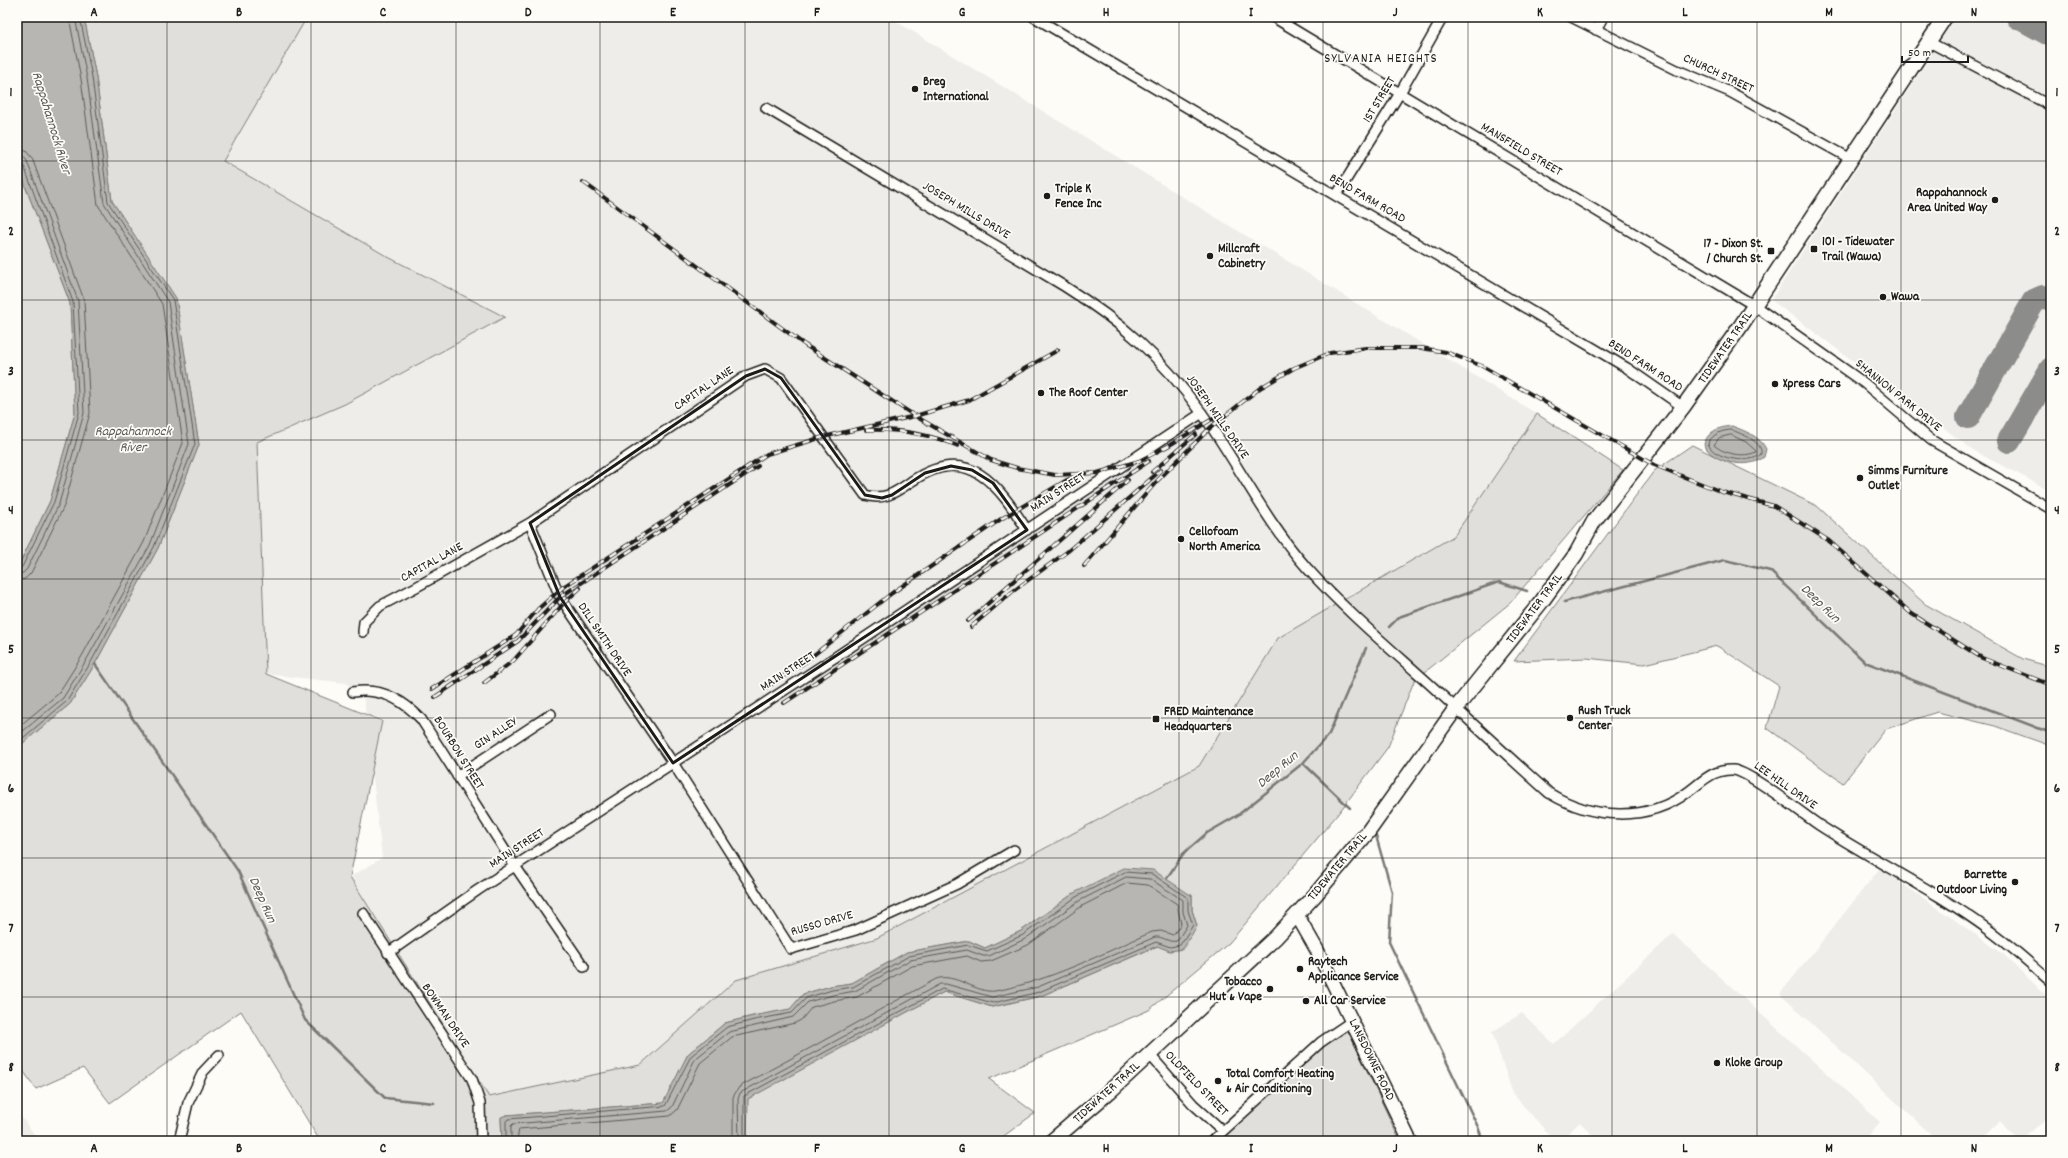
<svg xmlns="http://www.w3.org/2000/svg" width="2068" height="1158" viewBox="0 0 2068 1158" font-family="Dekko,sans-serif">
  <rect width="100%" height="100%" fill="#fdfcf7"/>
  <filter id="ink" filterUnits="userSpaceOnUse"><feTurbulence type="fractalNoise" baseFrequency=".025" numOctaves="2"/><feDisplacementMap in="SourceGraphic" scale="8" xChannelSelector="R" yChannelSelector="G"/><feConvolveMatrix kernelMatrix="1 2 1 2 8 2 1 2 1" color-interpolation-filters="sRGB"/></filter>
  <g filter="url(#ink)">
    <path fill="#eeede9" d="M 307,17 L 889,17 L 1537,414 L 1454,536 L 1278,638 L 1199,766 L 877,938 L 736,980 L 640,1065 L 489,1097 L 448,1076 L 350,877 L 382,858 L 364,699 L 346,683 L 266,674 L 257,442 L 345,404 L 504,317 L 388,257 L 223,161 Z
      M 1956,17 L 2051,17 L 2051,491 L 1976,452 L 1771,300 Z
      M 1880,868 L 2002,953 L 2051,1000 L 2051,1115 L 2020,1141 L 2000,1121 L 1983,1141 L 1938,1141 L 1780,994 Z
      M 1673,934 L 1880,1122 L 1864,1141 L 1598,1141 L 1580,1122 L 1560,1141 L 1555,1141 L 1513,1094 L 1492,1032 L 1522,1013 L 1554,1044 Z
      M 17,1111 L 39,1141 L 17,1141 Z"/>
    <path fill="#e0dfdb" stroke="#7e7e7c" d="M 84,17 L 307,17 L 223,161 L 388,257 L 505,317 L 345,404 L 257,442 L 266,674 L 382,721 L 350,877 L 489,1097 L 640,1065 L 736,980 L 877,938 L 1199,766 L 1278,638 L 1454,536 L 1537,414 L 1623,470 L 1510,603 L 1414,681 L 1388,747 L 1337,815 L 1229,943 L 1149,1010 L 989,1079 L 1035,1113 L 997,1141 L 747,1141 L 747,1099 L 944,992 L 992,1007 L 1041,996 L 1158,946 L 1170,951 L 1197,926 L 1192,910 L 1192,895 L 1074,893 L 1021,931 L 985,948 L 969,941 L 907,952 L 852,983 L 831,986 L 803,994 L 791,1009 L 753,1016 L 725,1023 L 688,1054 L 664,1103 L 507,1115 L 501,1118 L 502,1141 L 320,1141 L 241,1011 L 110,1103 L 83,1068 L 36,1089 L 17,1062 L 17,748 L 70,704 L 95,664 L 158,548 L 199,445 L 176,299 L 112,201 L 96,77 Z
      M 17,158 L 26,188 L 70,303 L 75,413 L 50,501 L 17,569 Z
      M 1692,445 L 1817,506 L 1925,604 L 2023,659 L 2051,667 L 2051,746 L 1995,726 L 1937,712 L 1886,729 L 1843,783 L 1767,728 L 1779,686 L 1717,646 L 1644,664 L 1586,658 L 1514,661 L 1654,471 Z
      M 1348,1030 L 1400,1141 L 1212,1141 L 1321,1042 Z"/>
    <path fill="#b7b6b2" stroke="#797876" d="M 17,17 L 84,17 L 96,77 L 112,201 L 176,298 L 199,445 L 158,548 L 95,664 L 70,704 L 17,748 L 17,569 L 50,501 L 75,413 L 70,303 L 26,188 L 17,158 Z
      M 1732,426 C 1745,431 1760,436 1766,449 L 1764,457 C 1749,470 1711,463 1704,444 C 1708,431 1719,427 1732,426 Z
      M 1124,868 L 1153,870 L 1192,896 L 1192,910 L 1197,926 L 1183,949 L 1170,951 L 1157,946 L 1041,996 L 992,1007 L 944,992 L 748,1099 L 747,1141 L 502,1141 L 501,1117 L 507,1115 L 663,1103 L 688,1054 L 725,1023 L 753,1016 L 790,1009 L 803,994 L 831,986 L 852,983 L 907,952 L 969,941 L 985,948 L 1021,931 L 1074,893 Z"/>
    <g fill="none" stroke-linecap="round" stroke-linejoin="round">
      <path stroke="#5a5a58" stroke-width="1" d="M 17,149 L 26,151 L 32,158 L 84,300 L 90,413 L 64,506 L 31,573 L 25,579 L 17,580
        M 17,155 L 23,156 L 27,161 L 78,301 L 84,413 L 59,504 L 27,569 L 23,573 L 17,574
        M 17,160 L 23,163 L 73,302 L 79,413 L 54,502 L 22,567 L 17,569
        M 1732,430 C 1741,434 1763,441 1761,454 C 1750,465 1712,459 1708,443 C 1713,434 1722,430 1732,430 Z
        M 1731,435 L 1746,442 L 1755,450 L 1756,452 C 1743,458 1724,454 1714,445 L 1719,438 Z
        M 17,728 L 58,694 L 82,656 L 144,542 L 183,443 L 162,304 L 98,205 L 81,79 L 69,17
        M 17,736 L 63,698 L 87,659 L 150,545 L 189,444 L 168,302 L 104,203 L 87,78 L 75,17
        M 17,743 L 67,701 L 91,662 L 154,547 L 195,444 L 173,300 L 108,202 L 92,77 L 80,17
        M 506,1141 L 506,1121 L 508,1119 L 665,1106 L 691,1056 L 727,1027 L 754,1020 L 792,1013 L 806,998 L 832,990 L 853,987 L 909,956 L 968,945 L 987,951 L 1023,935 L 1076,897 L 1125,872 L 1152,874 L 1188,898 L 1188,911 L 1193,925 L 1180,945 L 1170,947 L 1156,942 L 1039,992 L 993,1003 L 942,989 L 744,1096 L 744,1141
        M 511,1141 L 511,1126 L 513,1124 L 667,1111 L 672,1107 L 695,1059 L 729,1032 L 793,1017 L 808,1002 L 833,995 L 855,991 L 910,960 L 967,950 L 983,956 L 989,956 L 1025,939 L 1079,901 L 1126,877 L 1150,879 L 1183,900 L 1183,912 L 1187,925 L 1177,941 C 1168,943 1163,936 1155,937 L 1038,987 L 992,997 L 946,984 L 940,984 L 740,1093 L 738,1099 L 739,1141
        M 517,1141 L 519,1129 L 670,1116 L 677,1110 L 700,1063 L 732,1037 L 795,1023 L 801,1020 L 812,1007 L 834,1001 L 857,997 L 912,966 L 967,956 L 981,962 L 991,961 L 1028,945 L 1082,906 L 1127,883 L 1148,885 L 1177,904 L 1181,924 L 1173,935 L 1161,931 L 1152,932 C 1101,954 1050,981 995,991 C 977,994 955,972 936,979 L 739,1087 L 733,1097 L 733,1141"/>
      <path stroke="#797876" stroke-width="2.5" d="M 1564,602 L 1725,560 L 1770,571 L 1865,662 L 2051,733
        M 1389,627 L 1399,617 L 1499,582 L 1527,591
        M 95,664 L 238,871 L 305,1020 L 385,1098 L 434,1103
        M 1303,763 L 1350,808
        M 1376,836 L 1392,892 L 1389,942 L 1478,1127 L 1483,1141
        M 1167,878 L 1183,854 L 1207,833 L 1238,815 L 1303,763 L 1329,734 L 1366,648"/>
      <path stroke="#8c8c8a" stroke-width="24" d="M 2018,17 L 2051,35
        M 1968,417 L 2034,301 L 2043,297 L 2051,300
        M 2009,441 L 2051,369"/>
      <g stroke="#1c1c1c" stroke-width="12">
        <path id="minor" d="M 1034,17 L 1627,368 L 1683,407
          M 1273,17 L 1755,306 L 1864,383 L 1931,440 L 2051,509
          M 1571,17 L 1677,70 L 1730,92 L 1851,159
          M 1596,30 L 1603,17
          M 1929,42 L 2051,106
          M 766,108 L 1064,286 C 1123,323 1160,356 1201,412 C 1238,463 1265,521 1307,568 C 1340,605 1378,638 1415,671 C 1460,711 1504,753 1549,793 C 1591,819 1647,823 1688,792 C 1703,781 1713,769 1733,770 C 1749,771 1801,813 1819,825 C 1874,861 1935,890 1989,930 C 2011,946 2031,964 2051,982
          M 1336,196 L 1400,93 L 1443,17
          M 530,523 L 560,597 L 673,763 L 791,949 L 856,930 L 957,884 L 1014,850
          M 363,632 L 364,622 L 380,606 L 418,586 L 530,523 L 746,376 L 765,369 L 781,378 L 865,495 C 885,501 896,492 912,481 C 969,443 998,485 1027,530
          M 353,692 C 380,687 403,700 421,719 L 515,866 L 584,967
          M 457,776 L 551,714
          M 363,913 L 472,1079 L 480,1103 L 481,1141
          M 388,953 L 478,890 L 837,656 L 1202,413
          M 1150,1055 L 1193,1104 L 1223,1131
          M 179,1141 L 188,1103 L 203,1072 L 219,1055
          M 1212,1141 L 1321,1042 L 1352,1021"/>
      </g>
      <g stroke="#1c1c1c" stroke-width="16">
        <path id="secondary" d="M 1297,915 L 1317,950 L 1410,1141"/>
      </g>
      <g stroke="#1c1c1c" stroke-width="17">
        <path id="primary" d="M 1052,1141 L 1110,1091 L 1276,937 L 1315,895 L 1368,832 L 1456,708 L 1542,601 L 1576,554 L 1594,521 L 1683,407 L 1740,327 L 1945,17"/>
      </g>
      <use href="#minor" stroke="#fdfcf7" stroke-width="9"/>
      <use href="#secondary" stroke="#fdfcf7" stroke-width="13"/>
      <use href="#primary" stroke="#fdfcf7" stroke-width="14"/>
      <g stroke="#1c1c1c" stroke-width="4">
        <path id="rail" d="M 583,182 L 805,345 L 915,416 L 991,460 L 1017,468 L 1055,475 L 1097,473 L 1139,461 L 1168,446 L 1214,418
          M 866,430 C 896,429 929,434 958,446
          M 1152,472 L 1196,434
          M 1084,566 L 1157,481 L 1211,427 L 1260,388 L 1294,368 L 1330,353 L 1366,348 L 1421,348 L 1446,352 L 1482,366 L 1654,465 L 1722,492 L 1774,506 L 1829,541 L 1912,614 L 1982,658 L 2051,685
          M 968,621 L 1128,480
          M 971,627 L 1012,592 L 1068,551 L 1161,470
          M 484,683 L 514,660 L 564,603 L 580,588
          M 767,687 L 806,661 L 892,593 L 1001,519 L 1067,480 L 1075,478
          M 432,689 L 516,635 L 538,609 L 563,587 L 767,454 L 823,437 L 915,416 L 969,400 L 1058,350
          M 435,697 L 518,641 L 560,597 L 758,466
          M 784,703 L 1149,461"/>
      </g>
      <use href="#rail" stroke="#fdfcf7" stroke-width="2.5" stroke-dasharray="8" stroke-linecap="butt"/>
    </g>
  </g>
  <path fill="none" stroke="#1c1c1c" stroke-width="3" stroke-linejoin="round" d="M 765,369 L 781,378 L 865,495 L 882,498 L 892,495 L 925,473 L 951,466 L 972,470 L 993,483 L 1027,530 L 673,763 L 560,597 L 530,523 L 746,376 Z"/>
  <path fill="none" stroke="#1c1c1c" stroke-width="1" stroke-opacity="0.55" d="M 167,17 L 167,1141M 311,17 L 311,1141M 456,17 L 456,1141M 600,17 L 600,1141M 745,17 L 745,1141M 889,17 L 889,1141M 1034,17 L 1034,1141M 1179,17 L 1179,1141M 1323,17 L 1323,1141M 1468,17 L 1468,1141M 1612,17 L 1612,1141M 1757,17 L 1757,1141M 1901,17 L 1901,1141M 17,161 L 2051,161M 17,300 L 2051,300M 17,440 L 2051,440M 17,579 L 2051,579M 17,718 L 2051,718M 17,858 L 2051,858M 17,997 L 2051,997"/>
  <g fill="#1c1c1c" stroke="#fdfcf7" stroke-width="1.5">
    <circle cx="915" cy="89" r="4"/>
    <circle cx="1047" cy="196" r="4"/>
    <circle cx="1995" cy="200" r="4"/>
    <rect x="1810" y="245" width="8" height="8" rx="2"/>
    <rect x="1767" y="247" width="8" height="8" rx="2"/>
    <circle cx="1210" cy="256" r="4"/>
    <circle cx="1883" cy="297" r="4"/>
    <circle cx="1775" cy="384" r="4"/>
    <circle cx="1041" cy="393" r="4"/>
    <circle cx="1860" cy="478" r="4"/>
    <circle cx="1181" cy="539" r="4"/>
    <circle cx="1570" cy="718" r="4"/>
    <rect x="1152" y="715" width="8" height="8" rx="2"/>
    <circle cx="2015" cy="882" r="4"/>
    <circle cx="1300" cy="969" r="4"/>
    <circle cx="1270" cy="989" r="4"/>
    <circle cx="1306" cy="1001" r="4"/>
    <circle cx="1717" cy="1063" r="4"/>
    <circle cx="1218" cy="1081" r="4"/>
  </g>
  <g text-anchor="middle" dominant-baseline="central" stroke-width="3.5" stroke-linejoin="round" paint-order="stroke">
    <g font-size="13" fill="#1c1c1c" stroke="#fdfcf7">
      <text transform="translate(1718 74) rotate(25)">CHURCH STREET</text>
      <text transform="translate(1380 100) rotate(-59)">1ST STREET</text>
      <text transform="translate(1521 150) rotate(31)">MANSFIELD STREET</text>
      <text transform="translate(1367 199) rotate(30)">BEND FARM ROAD</text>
      <text transform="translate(966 211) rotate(31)">JOSEPH MILLS DRIVE</text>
      <text transform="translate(1726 348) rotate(-55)">TIDEWATER TRAIL</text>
      <text transform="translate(1645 366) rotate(33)">BEND FARM ROAD</text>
      <text transform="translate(704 389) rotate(-34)">CAPITAL LANE</text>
      <text transform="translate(1898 396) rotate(39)">SHANNON PARK DRIVE</text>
      <text transform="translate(1217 417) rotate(55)">JOSEPH MILLS DRIVE</text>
      <text transform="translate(1058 493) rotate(-33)">MAIN STREET</text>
      <text transform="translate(432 563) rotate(-29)">CAPITAL LANE</text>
      <text transform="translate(1535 609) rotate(-53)">TIDEWATER TRAIL</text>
      <text transform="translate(604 640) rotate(56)">DILL SMITH DRIVE</text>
      <text transform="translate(788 672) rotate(-33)">MAIN STREET</text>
      <text transform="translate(496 734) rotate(-33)">GIN ALLEY</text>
      <text transform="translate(458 753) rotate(58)">BOURBON STREET</text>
      <text transform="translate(1785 786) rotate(35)">LEE HILL DRIVE</text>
      <text transform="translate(517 849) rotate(-33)">MAIN STREET</text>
      <text transform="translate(1338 867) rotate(-50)">TIDEWATER TRAIL</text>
      <text transform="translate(822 924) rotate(-16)">RUSSO DRIVE</text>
      <text transform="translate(445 1016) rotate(56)">BOWMAN DRIVE</text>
      <text transform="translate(1371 1060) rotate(64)">LANSDOWNE ROAD</text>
      <text transform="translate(1196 1084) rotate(46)">OLDFIELD STREET</text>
      <text transform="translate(1107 1093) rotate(-42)">TIDEWATER TRAIL</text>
    </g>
    <g font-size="13" font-weight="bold" fill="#1c1c1c" stroke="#fdfcf7" text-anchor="start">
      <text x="923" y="82">Breg<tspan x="923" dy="15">International</tspan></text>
      <text x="1055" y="189">Triple K<tspan x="1055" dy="15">Fence Inc</tspan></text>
      <text x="1987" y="193" text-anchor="end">Rappahannock<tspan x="1987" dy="15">Area United Way</tspan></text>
      <text x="1822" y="242">101 - Tidewater<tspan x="1822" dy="15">Trail (Wawa)</tspan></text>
      <text x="1763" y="244" text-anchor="end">17 - Dixon St.<tspan x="1763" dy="15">/ Church St.</tspan></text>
      <text x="1218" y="249">Millcraft<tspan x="1218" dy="15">Cabinetry</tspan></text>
      <text x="1891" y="297">Wawa</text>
      <text x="1783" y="384">Xpress Cars</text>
      <text x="1049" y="393">The Roof Center</text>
      <text x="1868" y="471">Simms Furniture<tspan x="1868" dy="15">Outlet</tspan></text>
      <text x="1189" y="532">Cellofoam<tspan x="1189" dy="15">North America</tspan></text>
      <text x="1578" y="711">Rush Truck<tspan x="1578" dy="15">Center</tspan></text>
      <text x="1164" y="712">FRED Maintenance<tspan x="1164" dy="15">Headquarters</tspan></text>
      <text x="2007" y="875" text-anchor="end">Barrette<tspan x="2007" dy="15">Outdoor Living</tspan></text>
      <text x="1308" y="962">Raytech<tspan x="1308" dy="15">Applicance Service</tspan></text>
      <text x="1262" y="982" text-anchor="end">Tobacco<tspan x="1262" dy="15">Hut &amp; Vape</tspan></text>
      <text x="1314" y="1001">All Car Service</text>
      <text x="1725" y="1063">Kloke Group</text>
      <text x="1226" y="1074">Total Comfort Heating<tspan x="1226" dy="15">&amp; Air Conditioning</tspan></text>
    </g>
    <g font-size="14" letter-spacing="1" fill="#1c1c1c" stroke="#fdfcf7">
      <text x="1381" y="59">SYLVANIA HEIGHTS</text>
    </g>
    <g font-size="14" font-style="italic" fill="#5a5a58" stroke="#fdfcf7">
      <text transform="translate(51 123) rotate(73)">Rappahannock River</text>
      <text x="133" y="432">Rappahannock<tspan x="133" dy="16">River</tspan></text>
      <text transform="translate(1820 604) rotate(44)">Deep Run</text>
      <text transform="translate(1278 770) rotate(-40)">Deep Run</text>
      <text transform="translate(262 900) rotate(66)">Deep Run</text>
    </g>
  </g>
  <rect width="2068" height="1158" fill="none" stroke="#fdfcf7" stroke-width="44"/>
  <path d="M1902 56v6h66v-6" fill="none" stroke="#1c1c1c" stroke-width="2"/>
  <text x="1908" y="56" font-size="12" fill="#1c1c1c" stroke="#fdfcf7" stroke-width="3" paint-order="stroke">50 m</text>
  <rect x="22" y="22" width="2024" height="1114" fill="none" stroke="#1c1c1c" stroke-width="1.5"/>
  <g font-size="13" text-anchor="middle" font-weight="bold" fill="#1c1c1c">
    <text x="94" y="16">A</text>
    <text x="239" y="16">B</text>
    <text x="383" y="16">C</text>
    <text x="528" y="16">D</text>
    <text x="673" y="16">E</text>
    <text x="817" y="16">F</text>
    <text x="962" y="16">G</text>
    <text x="1106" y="16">H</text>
    <text x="1251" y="16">I</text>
    <text x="1395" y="16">J</text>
    <text x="1540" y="16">K</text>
    <text x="1685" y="16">L</text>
    <text x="1829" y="16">M</text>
    <text x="1974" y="16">N</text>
    <text x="11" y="96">1</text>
    <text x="2057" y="96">1</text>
    <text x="11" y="235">2</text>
    <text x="2057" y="235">2</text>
    <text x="11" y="375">3</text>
    <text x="2057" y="375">3</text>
    <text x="11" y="514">4</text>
    <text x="2057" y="514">4</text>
    <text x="11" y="653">5</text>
    <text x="2057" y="653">5</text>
    <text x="11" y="792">6</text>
    <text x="2057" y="792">6</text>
    <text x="11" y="932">7</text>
    <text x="2057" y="932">7</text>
    <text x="11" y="1071">8</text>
    <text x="2057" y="1071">8</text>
    <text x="94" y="1152">A</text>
    <text x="239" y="1152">B</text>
    <text x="383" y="1152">C</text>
    <text x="528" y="1152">D</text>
    <text x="673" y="1152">E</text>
    <text x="817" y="1152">F</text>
    <text x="962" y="1152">G</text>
    <text x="1106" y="1152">H</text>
    <text x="1251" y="1152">I</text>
    <text x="1395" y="1152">J</text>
    <text x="1540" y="1152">K</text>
    <text x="1685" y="1152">L</text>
    <text x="1829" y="1152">M</text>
    <text x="1974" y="1152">N</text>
  </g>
</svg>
